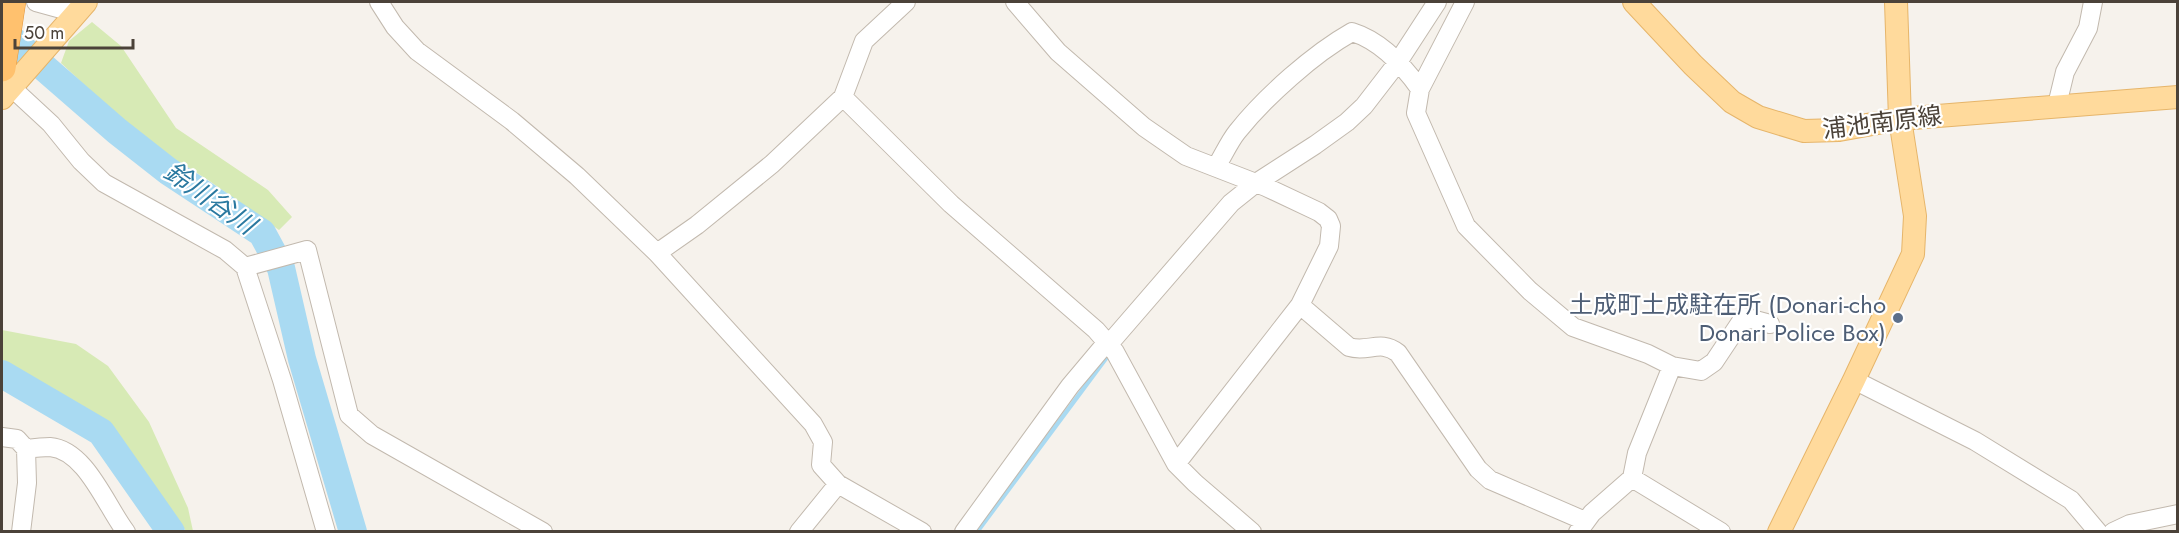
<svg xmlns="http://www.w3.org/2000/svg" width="2179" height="533" viewBox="0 0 2179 533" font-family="Jost,'Noto Sans JP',sans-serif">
  <rect width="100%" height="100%" fill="#f6f2ec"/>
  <path fill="#d7eab5" d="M 92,22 L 121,46 L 176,128 L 268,190 L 292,217 L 279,230 L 208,180 L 141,138 L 61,63 L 69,41 Z
    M 2,330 L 76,344 L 108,366 L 149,422 L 188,508 L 193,531 L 186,531 L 108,423 L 49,386 L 2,362 Z"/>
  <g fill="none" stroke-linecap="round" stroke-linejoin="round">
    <path stroke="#a9daf2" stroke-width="4.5" d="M 977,532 L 1110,353"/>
    <path stroke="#a9daf2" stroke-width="28" d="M 2,31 L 117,131 L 168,171 L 262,233 L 281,268 L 302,359 L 353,532
      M 2,374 L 101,432 L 171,532"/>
    <g stroke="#c2b9ae" stroke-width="20">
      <path id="minor" d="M 36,2 L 76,13 L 75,3
        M 379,2 L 395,27 L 417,51 L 512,121 L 577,176 L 657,253 L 813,424 L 823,442 L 821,465 L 838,484 L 922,532
        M 1015,2 L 1058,52 L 1144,127 L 1186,156 L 1266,187 L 1319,212 L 1328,219 L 1331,226 L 1329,246 L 1300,305 L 1176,464
        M 1465,2 L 1420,89 L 1416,113 L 1466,226 L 1530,291 L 1573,327 L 1648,354 L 1672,366 L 1701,371 L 1714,362 L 1744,317 L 1770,324
        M 2,80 L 11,87 L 51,124 L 81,161 L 104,183 L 225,250 L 245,267 L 282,380 L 326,532
        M 843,97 L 951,204 L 1096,330 L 1115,352 L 1176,464 L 1195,483 L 1252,532
        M 2057,105 L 2065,72 L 2088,28 L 2093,2
        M 1216,167 C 1223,156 1229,142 1237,132 C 1265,97 1313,54 1352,32 C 1381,41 1403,65 1420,89
        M 657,253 L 697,225 L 772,164 L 843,97 L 864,41 L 906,2
        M 245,267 L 307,250 L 349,415 L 372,435 L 543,532
        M 1300,305 L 1349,347 C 1368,353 1380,339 1398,353 L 1478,469 L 1490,480 L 1585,521
        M 1109,344 L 1231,203 L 1256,183 L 1315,145 L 1347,122 L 1364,106 L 1398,62 L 1437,2
        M 1854,380 L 1975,441 L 2071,500 L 2098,532
        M 2,437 L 17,439 L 26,449 L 27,483 L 21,532
        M 26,449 C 34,448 42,447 50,447 C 86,450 106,506 126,532
        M 1632,478 L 1637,453 L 1672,366
        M 799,532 L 838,484
        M 964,532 L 1070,386 L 1107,342
        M 1578,532 L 1592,513 L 1632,478 L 1721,532
        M 2113,532 L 2130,524 L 2178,514"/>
    </g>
    <g stroke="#e6b56a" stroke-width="24">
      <path id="major" d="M 1634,2 L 1693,65 L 1732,102 L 1758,117 L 1804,131 L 1839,130 L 1900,119 L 2178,97
        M 2,98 L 86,2
        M 1779,532 L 1854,380 L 1913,254 L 1915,216 L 1900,119 L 1896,2"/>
    </g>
    <g stroke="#e0953c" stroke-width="28">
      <path id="highway" d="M 2,68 L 12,2"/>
    </g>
    <use href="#minor" stroke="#fff" stroke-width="18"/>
    <use href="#major" stroke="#ffda9c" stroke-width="22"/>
    <use href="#highway" stroke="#ffc16e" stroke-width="27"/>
  </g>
  <circle fill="#5c6f8a" stroke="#fff" stroke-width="2" cx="1898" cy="318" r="6"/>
  <g text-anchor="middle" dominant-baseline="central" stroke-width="4.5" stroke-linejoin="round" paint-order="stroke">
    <g font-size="24" fill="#4b4239" stroke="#fff">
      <text transform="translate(1882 122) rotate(-7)">浦池南原線</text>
    </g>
    <g font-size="24" fill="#4e5e75" stroke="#fff" text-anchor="end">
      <text x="1886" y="304">土成町土成駐在所 (Donari-cho<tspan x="1886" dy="28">Donari Police Box)</tspan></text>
    </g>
    <g font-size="26" font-style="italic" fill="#2a79a0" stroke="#fff">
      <text transform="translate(210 198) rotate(35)">鈴川谷川</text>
    </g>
  </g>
  <rect width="2179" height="533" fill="none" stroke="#4b4239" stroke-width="6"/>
  <path d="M15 39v9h118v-9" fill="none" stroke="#4b4239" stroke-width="3"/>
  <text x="24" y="39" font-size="18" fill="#4b4239" stroke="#ffffff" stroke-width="4.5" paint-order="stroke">50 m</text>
</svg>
